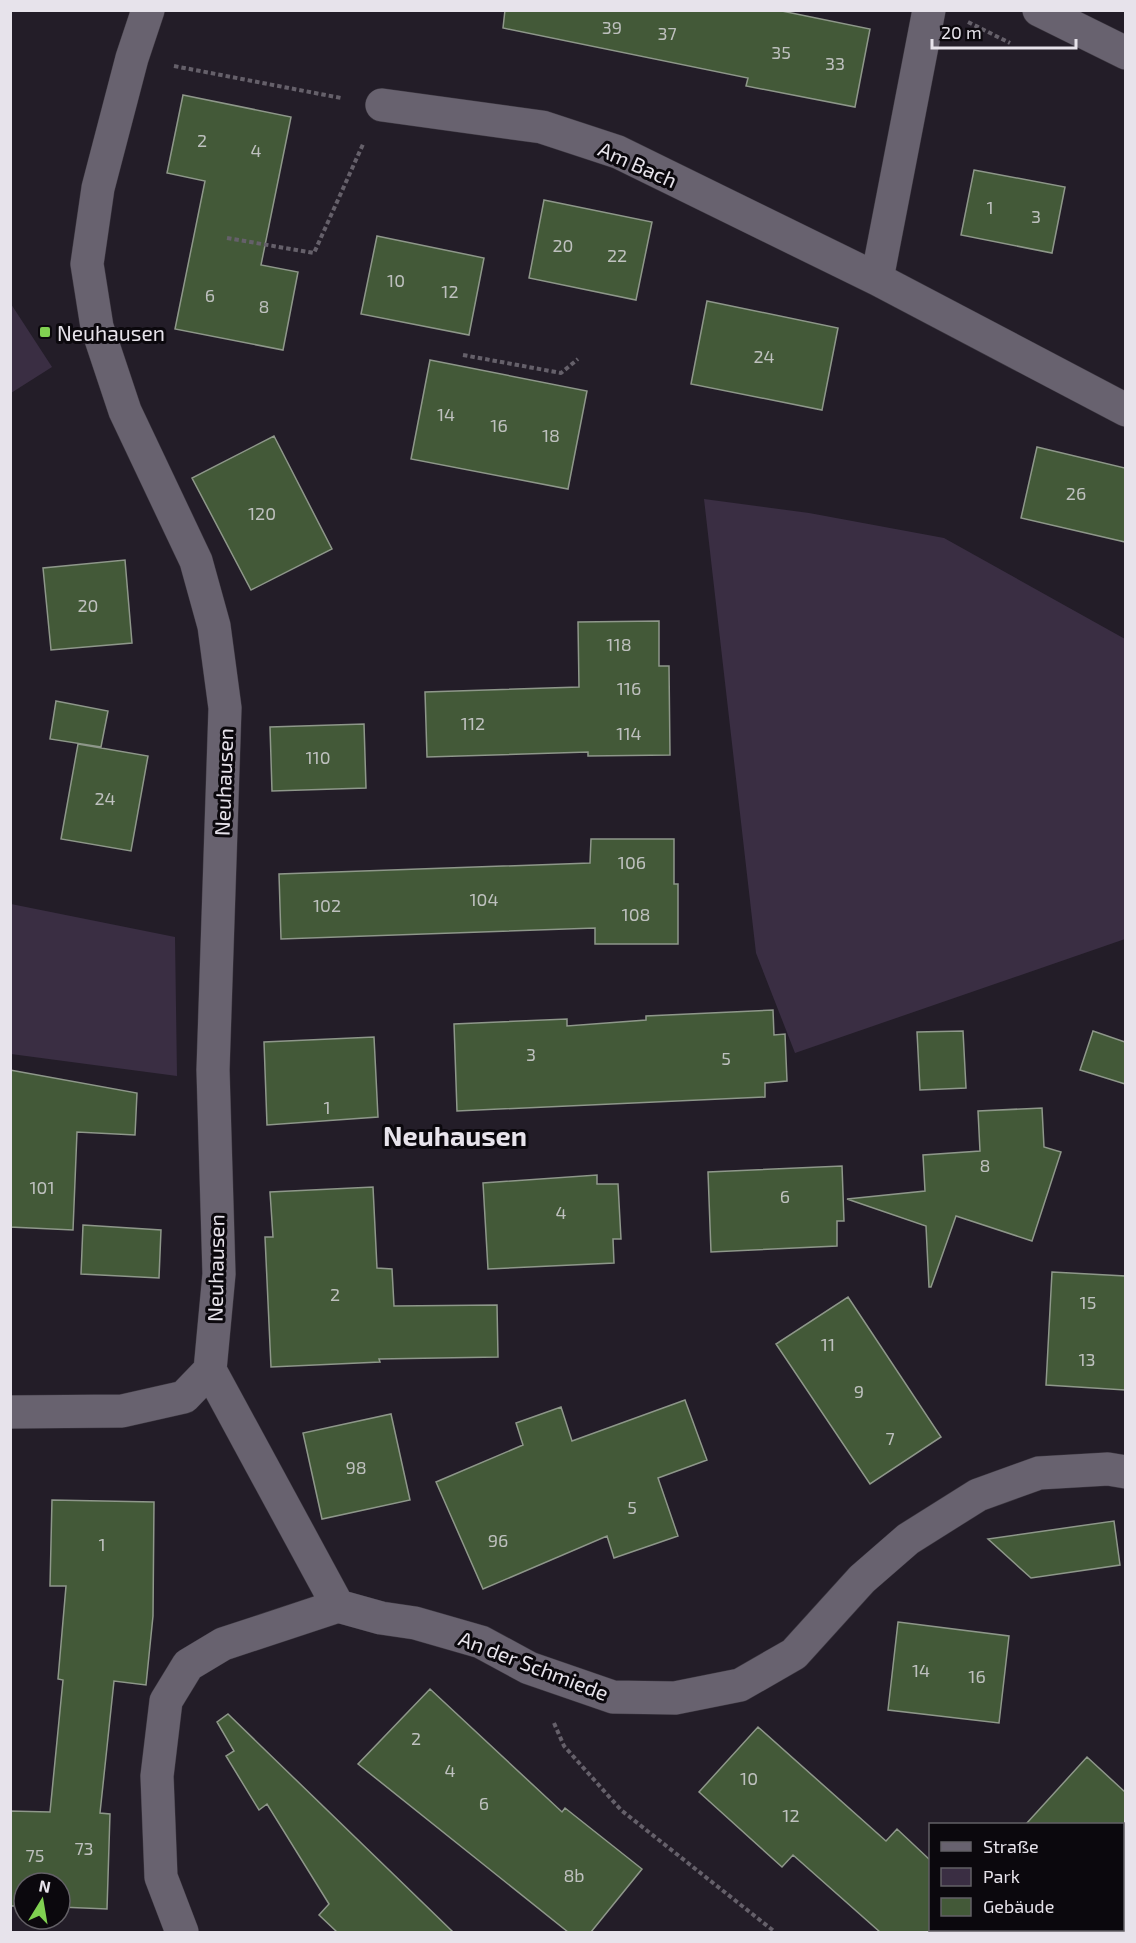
<svg xmlns="http://www.w3.org/2000/svg" width="1136" height="1943" viewBox="0 0 1136 1943" font-family="'Exo 2',sans-serif">
  <rect width="100%" height="100%" fill="#231d28"/>
  <path fill="#3a2e43" d="M 11,304 L 52,367 L 11,393 L 10,393 Z
    M 704,499 L 809,513 L 944,538 L 1125,639 L 1125,939 L 795,1053 L 756,953 Z
    M 11,904 L 175,937 L 177,1076 L 11,1054 Z"/>
  <path fill="#435938" stroke="#8e978a" stroke-width="1.5" d="M 505,10 L 777,10 L 870,29 L 855,107 L 746,86 L 748,78 L 503,28 Z
    M 183,95 L 291,117 L 261,265 L 298,272 L 283,350 L 175,329 L 205,181 L 167,173 Z
    M 974,170 L 1065,187 L 1052,253 L 961,235 Z
    M 544,200 L 652,222 L 636,300 L 529,278 Z
    M 377,236 L 484,258 L 469,335 L 361,314 Z
    M 707,301 L 838,328 L 822,410 L 691,384 Z
    M 430,360 L 587,391 L 568,489 L 411,459 Z
    M 274,436 L 332,549 L 251,590 L 192,478 Z
    M 1037,447 L 1125,468 L 1125,542 L 1021,518 Z
    M 125,560 L 132,643 L 51,650 L 43,568 Z
    M 659,621 L 659,666 L 669,666 L 670,755 L 588,756 L 588,752 L 427,757 L 425,692 L 579,687 L 578,622 Z
    M 56,701 L 108,711 L 101,747 L 50,739 Z
    M 364,724 L 366,788 L 272,791 L 270,727 Z
    M 78,744 L 148,756 L 131,851 L 61,839 Z
    M 591,839 L 674,839 L 674,884 L 678,884 L 678,944 L 595,944 L 595,928 L 281,939 L 279,874 L 590,863 Z
    M 773,1010 L 774,1035 L 785,1034 L 787,1081 L 765,1083 L 765,1097 L 457,1111 L 454,1024 L 567,1019 L 567,1026 L 646,1020 L 646,1016 Z
    M 963,1031 L 966,1088 L 920,1090 L 917,1032 Z
    M 1093,1031 L 1125,1042 L 1125,1084 L 1080,1070 Z
    M 374,1037 L 378,1117 L 267,1125 L 264,1042 Z
    M 10,1070 L 137,1093 L 135,1135 L 77,1132 L 73,1230 L 10,1227 Z
    M 1042,1108 L 1044,1147 L 1061,1152 L 1032,1241 L 956,1216 L 931,1287 L 929,1287 L 926,1226 L 847,1199 L 925,1191 L 923,1155 L 980,1151 L 978,1111 Z
    M 842,1166 L 844,1221 L 837,1221 L 837,1246 L 711,1252 L 708,1172 Z
    M 597,1175 L 597,1184 L 618,1184 L 621,1239 L 613,1239 L 614,1263 L 488,1269 L 483,1183 Z
    M 373,1187 L 377,1268 L 392,1269 L 394,1306 L 497,1305 L 498,1357 L 379,1359 L 380,1362 L 271,1367 L 265,1237 L 273,1237 L 270,1192 Z
    M 83,1225 L 161,1230 L 159,1278 L 81,1274 Z
    M 1052,1272 L 1125,1276 L 1125,1390 L 1046,1385 Z
    M 848,1297 L 941,1437 L 870,1484 L 776,1344 Z
    M 685,1400 L 707,1460 L 658,1478 L 678,1536 L 614,1558 L 607,1536 L 483,1589 L 436,1482 L 523,1445 L 516,1423 L 561,1407 L 572,1441 Z
    M 391,1414 L 410,1500 L 322,1519 L 303,1433 Z
    M 52,1500 L 154,1502 L 153,1616 L 146,1685 L 114,1681 L 100,1813 L 110,1814 L 107,1909 L 60,1907 L 60,1883 L 24,1883 L 24,1906 L 10,1906 L 10,1811 L 50,1812 L 63,1680 L 58,1679 L 66,1586 L 50,1586 Z
    M 1114,1521 L 1120,1565 L 1031,1578 L 988,1539 Z
    M 898,1622 L 1009,1636 L 999,1723 L 888,1710 Z
    M 430,1689 L 562,1812 L 565,1808 L 642,1869 L 591,1932 L 568,1932 L 358,1764 Z
    M 228,1714 L 294,1778 L 453,1932 L 337,1932 L 319,1915 L 329,1904 L 267,1804 L 259,1810 L 226,1756 L 234,1751 L 217,1722 Z
    M 758,1727 L 886,1841 L 897,1829 L 930,1860 L 930,1932 L 880,1932 L 793,1855 L 782,1867 L 699,1792 Z
    M 1087,1757 L 1125,1792 L 1125,1824 L 1026,1824 Z"/>
  <g fill="none" stroke-linecap="round" stroke-linejoin="round">
    <g stroke="#3c3740" stroke-width="34">
      <path id="minor" d="M 148,10 L 132,58 L 98,188 L 87,264 L 97,327 L 125,411 L 196,561 L 214,626 L 225,708 L 213,1070 L 219,1274 L 210,1370
        M 382,105 L 542,127 L 618,152 L 877,279 L 1126,410
        M 877,279 L 929,10
        M 210,1370 L 338,1606
        M 10,1412 L 122,1411 L 184,1397 L 210,1370
        M 182,1932 L 161,1877 L 157,1776 L 166,1701 L 188,1665 L 223,1644 L 338,1606 L 381,1618 L 415,1623 L 481,1642 L 529,1668 L 613,1697 L 675,1698 L 740,1685 L 794,1654 L 862,1579 L 908,1539 L 978,1495 L 1039,1473 L 1108,1469 L 1126,1472"/>
    </g>
    <g stroke="#3c3740" stroke-width="34">
      <path id="tertiary" d="M 1039,10 L 1126,53"/>
    </g>
    <path stroke="#65606a" stroke-width="4" stroke-dasharray="4.5 3" stroke-linecap="butt" d="M 968,22 L 1010,43
      M 174,66 L 341,98
      M 227,238 L 314,253 L 364,142
      M 463,355 L 561,373 L 578,359
      M 554,1723 L 564,1746 L 621,1810 L 775,1932"/>
    <use href="#minor" stroke="#68626f" stroke-width="33"/>
    <use href="#tertiary" stroke="#68626f" stroke-width="33"/>
  </g>
  <rect fill="#80d051" stroke="#0b080d" stroke-width="2" x="39" y="326" width="12" height="12" rx="3"/>
  <g text-anchor="middle" dominant-baseline="central" stroke-width="6" stroke-linejoin="round" paint-order="stroke">
    <g font-size="18" fill="#bec0be">
      <text x="612" y="27">39</text>
      <text x="667" y="33">37</text>
      <text x="781" y="52">35</text>
      <text x="835" y="63">33</text>
      <text x="202" y="140">2</text>
      <text x="256" y="150">4</text>
      <text x="990" y="207">1</text>
      <text x="1036" y="216">3</text>
      <text x="563" y="245">20</text>
      <text x="617" y="255">22</text>
      <text x="396" y="280">10</text>
      <text x="450" y="291">12</text>
      <text x="210" y="295">6</text>
      <text x="264" y="306">8</text>
      <text x="764" y="356">24</text>
      <text x="446" y="414">14</text>
      <text x="499" y="425">16</text>
      <text x="551" y="435">18</text>
      <text x="1076" y="493">26</text>
      <text x="262" y="513">120</text>
      <text x="88" y="605">20</text>
      <text x="619" y="644">118</text>
      <text x="629" y="688">116</text>
      <text x="473" y="723">112</text>
      <text x="629" y="733">114</text>
      <text x="318" y="757">110</text>
      <text x="105" y="798">24</text>
      <text x="632" y="862">106</text>
      <text x="484" y="899">104</text>
      <text x="327" y="905">102</text>
      <text x="636" y="914">108</text>
      <text x="531" y="1054">3</text>
      <text x="726" y="1058">5</text>
      <text x="327" y="1107">1</text>
      <text x="985" y="1165">8</text>
      <text x="42" y="1187">101</text>
      <text x="785" y="1196">6</text>
      <text x="561" y="1212">4</text>
      <text x="335" y="1294">2</text>
      <text x="1088" y="1302">15</text>
      <text x="828" y="1344">11</text>
      <text x="1087" y="1359">13</text>
      <text x="859" y="1391">9</text>
      <text x="890" y="1438">7</text>
      <text x="356" y="1467">98</text>
      <text x="632" y="1507">5</text>
      <text x="498" y="1540">96</text>
      <text x="102" y="1544">1</text>
      <text x="921" y="1670">14</text>
      <text x="977" y="1676">16</text>
      <text x="416" y="1738">2</text>
      <text x="450" y="1770">4</text>
      <text x="749" y="1778">10</text>
      <text x="484" y="1803">6</text>
      <text x="791" y="1815">12</text>
      <text x="84" y="1848">73</text>
      <text x="35" y="1855">75</text>
      <text x="574" y="1875">8b</text>
    </g>
    <g font-size="21" fill="#e7e3eb" stroke="#0b080d">
      <text transform="translate(638 164) rotate(24)">Am Bach</text>
      <text transform="translate(223 782) rotate(-88)">Neuhausen</text>
      <text transform="translate(215 1268) rotate(-89)">Neuhausen</text>
      <text transform="translate(534 1665) rotate(21)">An der Schmiede</text>
    </g>
    <g font-size="21" fill="#e7e3eb" stroke="#0b080d" text-anchor="start">
      <text x="57" y="332">Neuhausen</text>
    </g>
    <g font-size="27" font-weight="bold" fill="#e7e3eb" stroke="#0b080d">
      <text x="455" y="1135">Neuhausen</text>
    </g>
  </g>
  <rect width="1136" height="1943" fill="none" stroke="#e7e3eb" stroke-width="24"/>
  <rect x="929" y="1823" width="195" height="108" fill="#0b080d" stroke="#636066" stroke-width="1.5"/>
  <rect x="941" y="1842" width="30" height="9" fill="#68626f" stroke="#636066" stroke-width="1.5"/>
  <text x="983" y="1853" font-size="18" fill="#e7e3eb">Straße</text>
  <rect x="941" y="1868" width="30" height="18" fill="#3a2e43" stroke="#636066" stroke-width="1.5"/>
  <text x="983" y="1883" font-size="18" fill="#e7e3eb">Park</text>
  <rect x="941" y="1898" width="30" height="18" fill="#435938" stroke="#636066" stroke-width="1.5"/>
  <text x="983" y="1913" font-size="18" fill="#e7e3eb">Gebäude</text>
  <g transform="translate(42 1901) rotate(11)"><circle r="28" fill="#0b080d" stroke="#636066" stroke-width="1.5"/>
  <path d="M0-4.5L10 22L0 15L-10 22Z" fill="#80d051"/>
  <text y="-9" font-size="16" font-weight="bold" text-anchor="middle" fill="#e7e3eb">N</text>
  </g>
  <path d="M932 39v9h144v-9" fill="none" stroke="#e7e3eb" stroke-width="3"/>
  <text x="941" y="39" font-size="18" fill="#e7e3eb" stroke="#0b080d" stroke-width="4.5" paint-order="stroke">20 m</text>
</svg>
